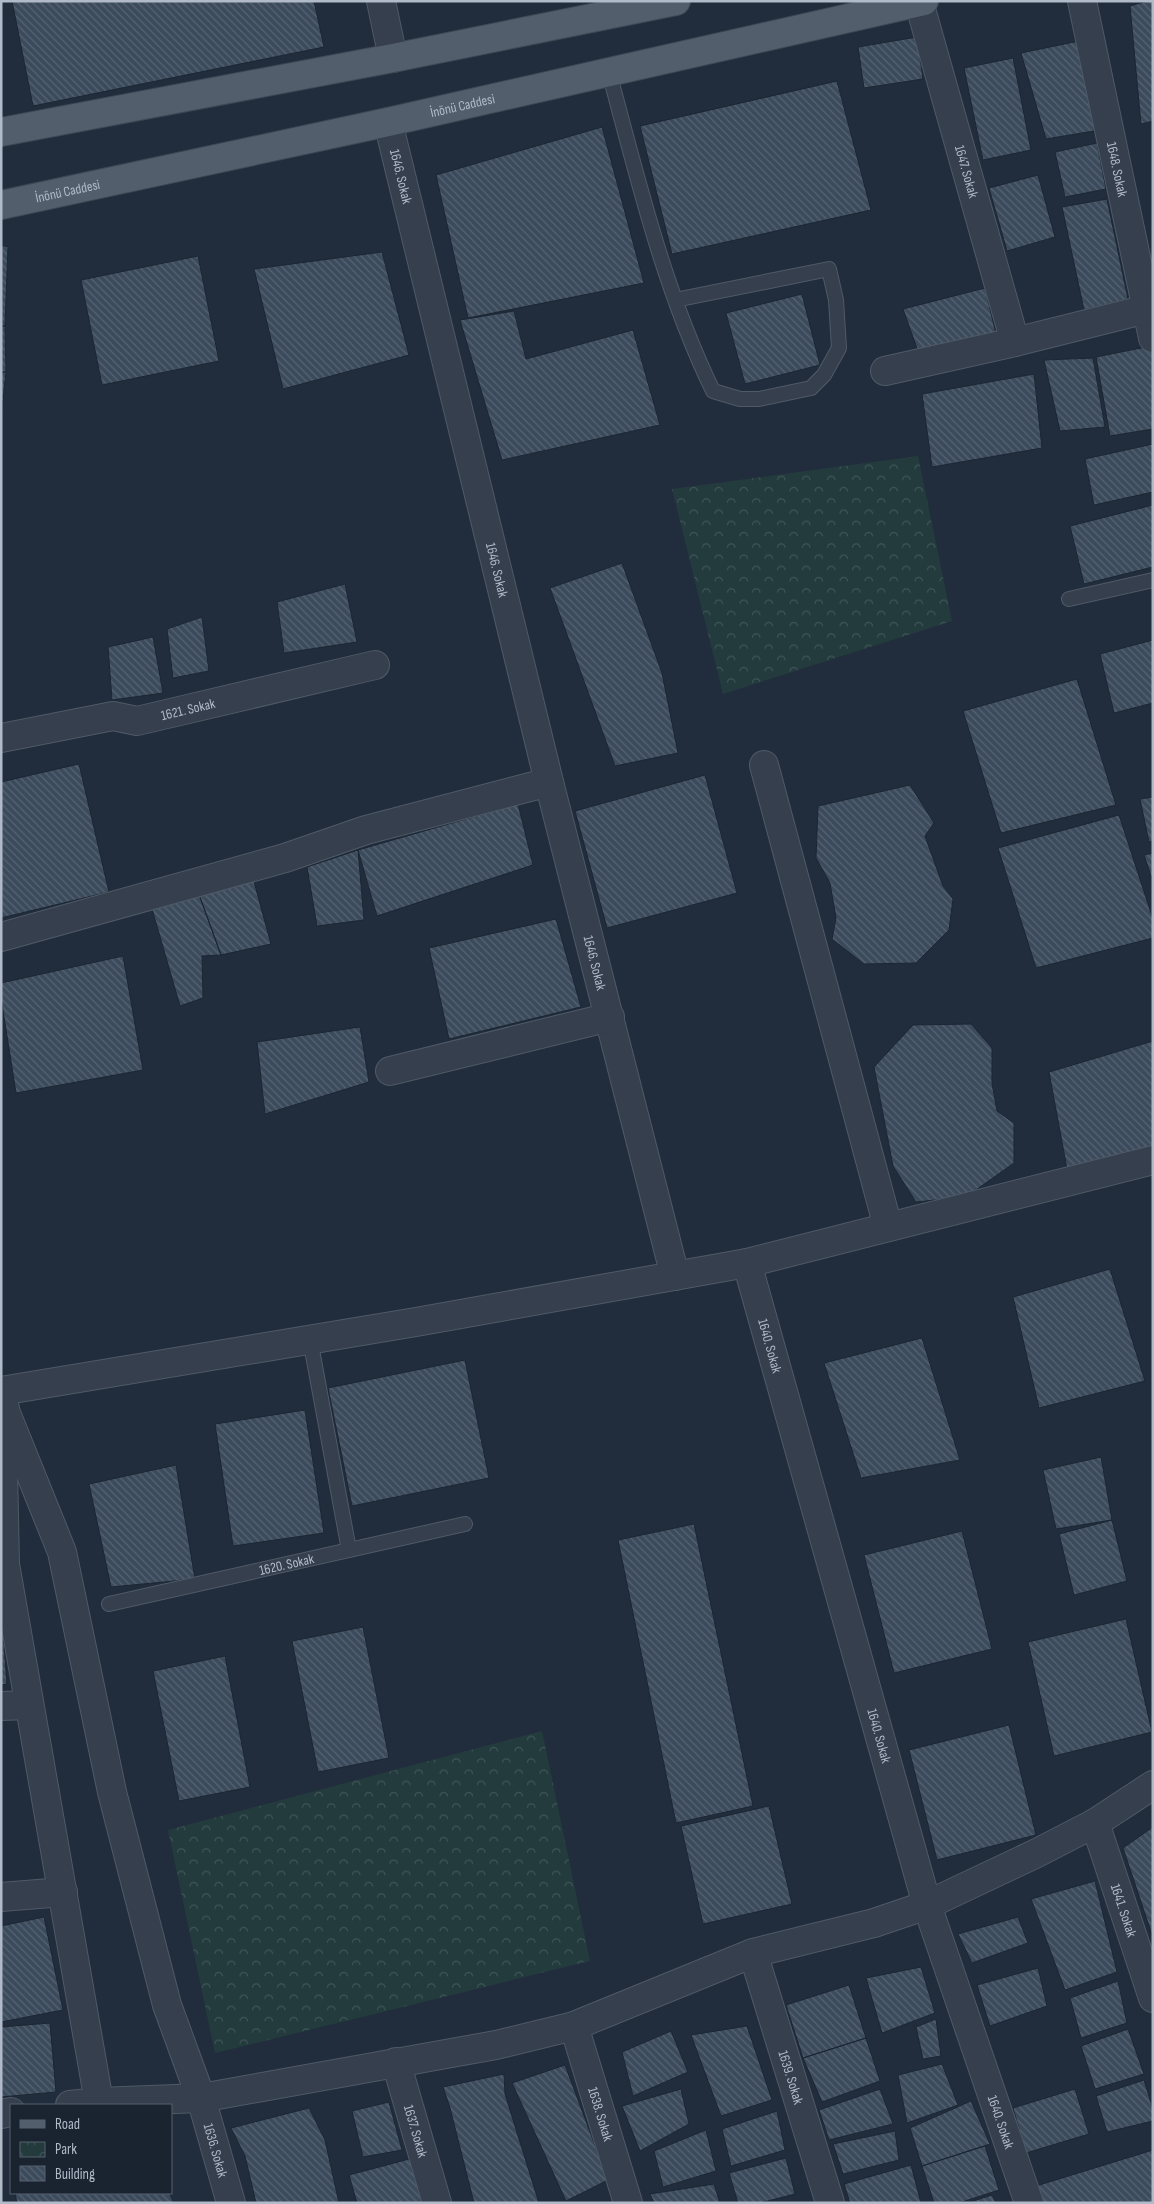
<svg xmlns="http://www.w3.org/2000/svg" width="1154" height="2204" viewBox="0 0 1154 2204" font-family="'Sofia Sans Condensed',sans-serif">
  <defs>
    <pattern id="park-crowns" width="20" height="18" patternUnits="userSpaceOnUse" patternTransform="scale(1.25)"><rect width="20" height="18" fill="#233b3d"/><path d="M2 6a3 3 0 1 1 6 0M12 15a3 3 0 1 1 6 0" fill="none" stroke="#405558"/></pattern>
    <pattern id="building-back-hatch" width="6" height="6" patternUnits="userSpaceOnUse" patternTransform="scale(1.25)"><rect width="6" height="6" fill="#3c4b5c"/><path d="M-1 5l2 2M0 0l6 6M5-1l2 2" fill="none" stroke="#566372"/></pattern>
  </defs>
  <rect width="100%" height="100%" fill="#212d3c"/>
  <path fill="url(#park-crowns)" d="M 918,456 L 952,621 L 723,694 L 672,489 Z
    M 542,1731 L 590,1961 L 215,2053 L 168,1830 Z"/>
  <path fill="url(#building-back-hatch)" stroke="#1c2633" d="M 12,1 L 314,1 L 324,47 L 33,106 Z
    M 1147,1 L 1153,1 L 1153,121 L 1141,124 L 1130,6 Z
    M 917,37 L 923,79 L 864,88 L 858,47 Z
    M 1079,41 L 1100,130 L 1046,139 L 1021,53 Z
    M 1013,58 L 1031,150 L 983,160 L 964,68 Z
    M 837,81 L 871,210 L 672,254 L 640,126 Z
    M 602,127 L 644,283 L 468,318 L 436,175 Z
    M 1097,143 L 1106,189 L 1065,197 L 1055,152 Z
    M 1038,175 L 1055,237 L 1007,251 L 989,188 Z
    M 1107,199 L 1128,299 L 1084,310 L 1062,207 Z
    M 1,245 L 8,247 L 5,326 L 1,326 Z
    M 382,252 L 409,355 L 283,389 L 254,269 Z
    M 198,256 L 219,361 L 102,385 L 81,280 Z
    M 985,288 L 997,338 L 919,354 L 903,309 Z
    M 802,294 L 820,365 L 745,384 L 726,313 Z
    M 514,311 L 526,359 L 633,330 L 660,425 L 502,460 L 460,320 Z
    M 1,326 L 5,326 L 6,372 L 1,372 Z
    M 1151,346 L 1153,356 L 1153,429 L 1110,436 L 1096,357 Z
    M 1093,358 L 1105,427 L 1060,431 L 1044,360 Z
    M 1,372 L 6,372 L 1,419 Z
    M 1034,374 L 1042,448 L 932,467 L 922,394 Z
    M 1153,444 L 1153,492 L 1094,505 L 1085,459 Z
    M 1153,505 L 1153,567 L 1084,584 L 1070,526 Z
    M 622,563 L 662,673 L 678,753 L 615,766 L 550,588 Z
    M 345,584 L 357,642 L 284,653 L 277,602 Z
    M 202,617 L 209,671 L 173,678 L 167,629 Z
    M 153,637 L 163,693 L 112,700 L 108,647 Z
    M 1153,640 L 1153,703 L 1114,713 L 1100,654 Z
    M 1077,679 L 1116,805 L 1001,833 L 963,711 Z
    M 79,764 L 109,892 L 1,918 L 1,782 Z
    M 705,775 L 737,893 L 607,928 L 575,811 Z
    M 910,785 L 934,823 L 925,836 L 943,886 L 953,899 L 949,930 L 916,963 L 864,964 L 832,939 L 836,918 L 830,883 L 816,858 L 818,806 Z
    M 1153,797 L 1153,841 L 1149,842 L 1140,799 Z
    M 518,804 L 533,865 L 377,916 L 358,850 Z
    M 1119,815 L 1153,919 L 1153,938 L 1036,968 L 998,848 Z
    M 358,850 L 364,920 L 317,926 L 307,867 Z
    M 1153,853 L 1153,882 L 1144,855 Z
    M 253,878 L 271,944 L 221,955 L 197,889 Z
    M 197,889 L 221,955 L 202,956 L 203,998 L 180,1006 L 150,902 Z
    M 556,919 L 581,1007 L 449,1039 L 429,948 Z
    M 123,956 L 143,1070 L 16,1093 L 1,998 L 1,983 Z
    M 971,1024 L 992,1048 L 992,1083 L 997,1111 L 1014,1123 L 1014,1163 L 966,1197 L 916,1202 L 893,1166 L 874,1067 L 913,1025 Z
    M 360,1027 L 369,1082 L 265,1114 L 257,1042 Z
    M 1153,1041 L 1153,1148 L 1067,1169 L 1049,1072 Z
    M 1110,1269 L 1145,1381 L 1039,1408 L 1013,1297 Z
    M 922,1338 L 960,1460 L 861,1478 L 824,1363 Z
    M 465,1360 L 489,1478 L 352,1506 L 328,1388 Z
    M 305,1410 L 324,1533 L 233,1546 L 215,1424 Z
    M 1101,1457 L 1112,1520 L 1056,1529 L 1043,1470 Z
    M 176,1465 L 195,1579 L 111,1587 L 89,1484 Z
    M 1112,1520 L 1127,1581 L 1074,1595 L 1059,1534 Z
    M 694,1524 L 753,1806 L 676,1823 L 618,1540 Z
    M 962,1531 L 992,1649 L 894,1673 L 864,1555 Z
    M 2,1618 L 7,1684 L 1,1685 L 1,1618 Z
    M 1126,1619 L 1152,1732 L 1054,1756 L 1028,1642 Z
    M 363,1627 L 389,1758 L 318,1772 L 292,1641 Z
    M 225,1656 L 250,1787 L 179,1801 L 153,1671 Z
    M 1009,1725 L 1036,1835 L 937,1860 L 909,1750 Z
    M 769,1806 L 792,1904 L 703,1924 L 681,1826 Z
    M 1153,1827 L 1153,1938 L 1123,1848 Z
    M 1095,1881 L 1117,1972 L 1065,1990 L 1031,1899 Z
    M 44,1917 L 63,2010 L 1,2022 L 1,1926 Z
    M 1018,1917 L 1028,1943 L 972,1963 L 958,1934 Z
    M 921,1967 L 935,2013 L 882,2033 L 866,1978 Z
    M 1038,1968 L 1047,2006 L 990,2026 L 977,1985 Z
    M 1118,1981 L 1127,2023 L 1081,2038 L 1070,1998 Z
    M 849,1985 L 866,2038 L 803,2058 L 786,2005 Z
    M 936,2019 L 941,2056 L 923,2059 L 916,2027 Z
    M 50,2023 L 56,2092 L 1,2097 L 1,2027 Z
    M 747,2026 L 772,2100 L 721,2116 L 691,2035 Z
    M 1128,2029 L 1144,2074 L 1095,2089 L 1081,2046 Z
    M 671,2031 L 688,2072 L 633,2096 L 622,2052 Z
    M 866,2038 L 880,2081 L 822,2102 L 803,2058 Z
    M 942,2064 L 958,2105 L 907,2123 L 898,2075 Z
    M 565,2065 L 608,2180 L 566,2201 L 512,2083 Z
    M 504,2074 L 505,2094 L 539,2203 L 474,2203 L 450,2108 L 443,2087 Z
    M 1144,2080 L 1153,2109 L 1153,2121 L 1107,2132 L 1096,2096 Z
    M 681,2089 L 689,2124 L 640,2151 L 622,2106 Z
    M 880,2089 L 893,2124 L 829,2140 L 819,2110 Z
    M 1075,2089 L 1089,2134 L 1026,2153 L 1013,2108 Z
    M 971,2101 L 990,2144 L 922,2166 L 910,2128 Z
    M 389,2102 L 402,2150 L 363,2157 L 352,2111 Z
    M 309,2108 L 325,2140 L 339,2203 L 256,2203 L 245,2156 L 231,2128 Z
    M 777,2111 L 785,2150 L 731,2166 L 722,2129 Z
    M 706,2130 L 716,2171 L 663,2187 L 654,2151 Z
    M 895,2131 L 899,2160 L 843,2174 L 833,2144 Z
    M 985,2146 L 999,2190 L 959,2203 L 934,2203 L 922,2166 Z
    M 1153,2150 L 1153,2203 L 1042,2203 L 1036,2186 Z
    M 413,2158 L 422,2203 L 357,2203 L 349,2175 Z
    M 786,2158 L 795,2194 L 760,2203 L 738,2203 L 729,2173 Z
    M 911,2165 L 921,2203 L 850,2203 L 844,2184 Z
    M 714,2184 L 720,2203 L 654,2203 L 650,2194 Z
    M 15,2193 L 169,2193 L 174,2203 L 17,2203 Z
    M 992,2195 L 996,2203 L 967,2203 Z"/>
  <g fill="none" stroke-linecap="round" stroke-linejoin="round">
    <g stroke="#505a67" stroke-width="16">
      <g id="lane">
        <path d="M 609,72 C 638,180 664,290 713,391 L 740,399 L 759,399 L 811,388 L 824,375 L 839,348 L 836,300 L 829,269 L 675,300"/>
        <path d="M 1069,599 L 1153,580"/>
        <path d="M 310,1339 L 349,1550"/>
        <path id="s1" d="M 109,1604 L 465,1524"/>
      </g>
    </g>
    <g stroke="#505a67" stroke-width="30">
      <g id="street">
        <path d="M 381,1 L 393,58"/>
        <path id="s2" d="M 1082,1 L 1153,338"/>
        <path id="s3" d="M 919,2 L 1015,342"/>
        <path id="s4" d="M 388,122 L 549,782 L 675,1276"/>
        <path d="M 885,371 L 1015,342 L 1147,309"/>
        <path id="s5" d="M 1,738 L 113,716 L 137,721 L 375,665"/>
        <path d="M 764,765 L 888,1227"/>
        <path d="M 1,937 L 285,858 L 366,830 L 549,782"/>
        <path d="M 390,1071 L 610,1017"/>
        <path id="s6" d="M 747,1263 L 927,1905 L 1029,2203"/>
        <path d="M 1,1391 L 416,1322 L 747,1263 L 1153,1160"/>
        <path id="s7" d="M 1,1391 L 6,1413 L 62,1552 L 112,1792 L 167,2005 L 201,2098 L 231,2203"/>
        <path d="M 2,1420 L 5,1564 L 99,2102"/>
        <path d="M 1,1706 L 29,1705"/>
        <path id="s8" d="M 1095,1823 L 1153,1998"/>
        <path d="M 1,1897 L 63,1892"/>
        <path id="s9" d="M 753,1953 L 830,2203"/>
        <path id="s10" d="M 574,2026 L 628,2203"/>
        <path id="s11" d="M 396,2062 L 437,2203"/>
        <path d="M 70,2105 L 99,2102 L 201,2098 L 496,2045 L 574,2026 L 753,1953 L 874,1923 L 927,1905 L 1037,1853 L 1095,1823 L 1153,1785"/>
        <path d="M 1,2114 L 11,2112"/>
      </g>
    </g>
    <g stroke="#3e4855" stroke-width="30">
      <g id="primary">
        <path d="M 1,132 L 393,58 L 676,1"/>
        <path id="s12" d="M 1,205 L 388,122 L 924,1"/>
      </g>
    </g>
    <use href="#lane" stroke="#353f4d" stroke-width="14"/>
    <use href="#street" stroke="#353f4d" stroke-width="28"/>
    <use href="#primary" stroke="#535e6d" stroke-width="28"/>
  </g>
  <g text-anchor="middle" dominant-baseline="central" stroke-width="5" stroke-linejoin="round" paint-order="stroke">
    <g font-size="14" fill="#b0bac8" stroke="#1a2431">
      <text stroke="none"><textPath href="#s12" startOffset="472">İnönü Caddesi</textPath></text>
      <text stroke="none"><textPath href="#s2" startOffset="172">1648. Sokak</textPath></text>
      <text stroke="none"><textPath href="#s3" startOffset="176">1647. Sokak</textPath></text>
      <text stroke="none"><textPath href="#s4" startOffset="56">1646. Sokak</textPath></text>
      <text stroke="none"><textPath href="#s12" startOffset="68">İnönü Caddesi</textPath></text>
      <text stroke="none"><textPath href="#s4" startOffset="461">1646. Sokak</textPath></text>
      <text stroke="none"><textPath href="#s5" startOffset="191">1621. Sokak</textPath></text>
      <text stroke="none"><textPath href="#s4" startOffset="866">1646. Sokak</textPath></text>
      <text stroke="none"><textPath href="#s6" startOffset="86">1640. Sokak</textPath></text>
      <text stroke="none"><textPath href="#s1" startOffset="182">1620. Sokak</textPath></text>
      <text stroke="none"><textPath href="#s6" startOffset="491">1640. Sokak</textPath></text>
      <text stroke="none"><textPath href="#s8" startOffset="92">1641. Sokak</textPath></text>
      <text stroke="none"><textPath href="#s9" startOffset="130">1639. Sokak</textPath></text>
      <text stroke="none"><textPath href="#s10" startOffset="92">1638. Sokak</textPath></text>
      <text stroke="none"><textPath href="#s6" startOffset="896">1640. Sokak</textPath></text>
      <text stroke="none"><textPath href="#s11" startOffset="72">1637. Sokak</textPath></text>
      <text stroke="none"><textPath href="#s7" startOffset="791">1636. Sokak</textPath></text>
    </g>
  </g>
  <rect width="1154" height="2204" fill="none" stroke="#b0bac8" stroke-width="5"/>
  <rect x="10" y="2104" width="162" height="90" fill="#1a2431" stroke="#56606d"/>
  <rect x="20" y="2120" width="25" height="8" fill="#535e6d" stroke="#56606d"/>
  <text x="55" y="2129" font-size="15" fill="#b0bac8">Road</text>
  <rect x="20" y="2142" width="25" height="15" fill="url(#park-crowns)" stroke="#56606d"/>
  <text x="55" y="2154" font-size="15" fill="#b0bac8">Park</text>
  <rect x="20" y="2166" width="25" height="15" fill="url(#building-back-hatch)" stroke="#56606d"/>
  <text x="55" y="2179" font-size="15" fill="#b0bac8">Building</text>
</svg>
